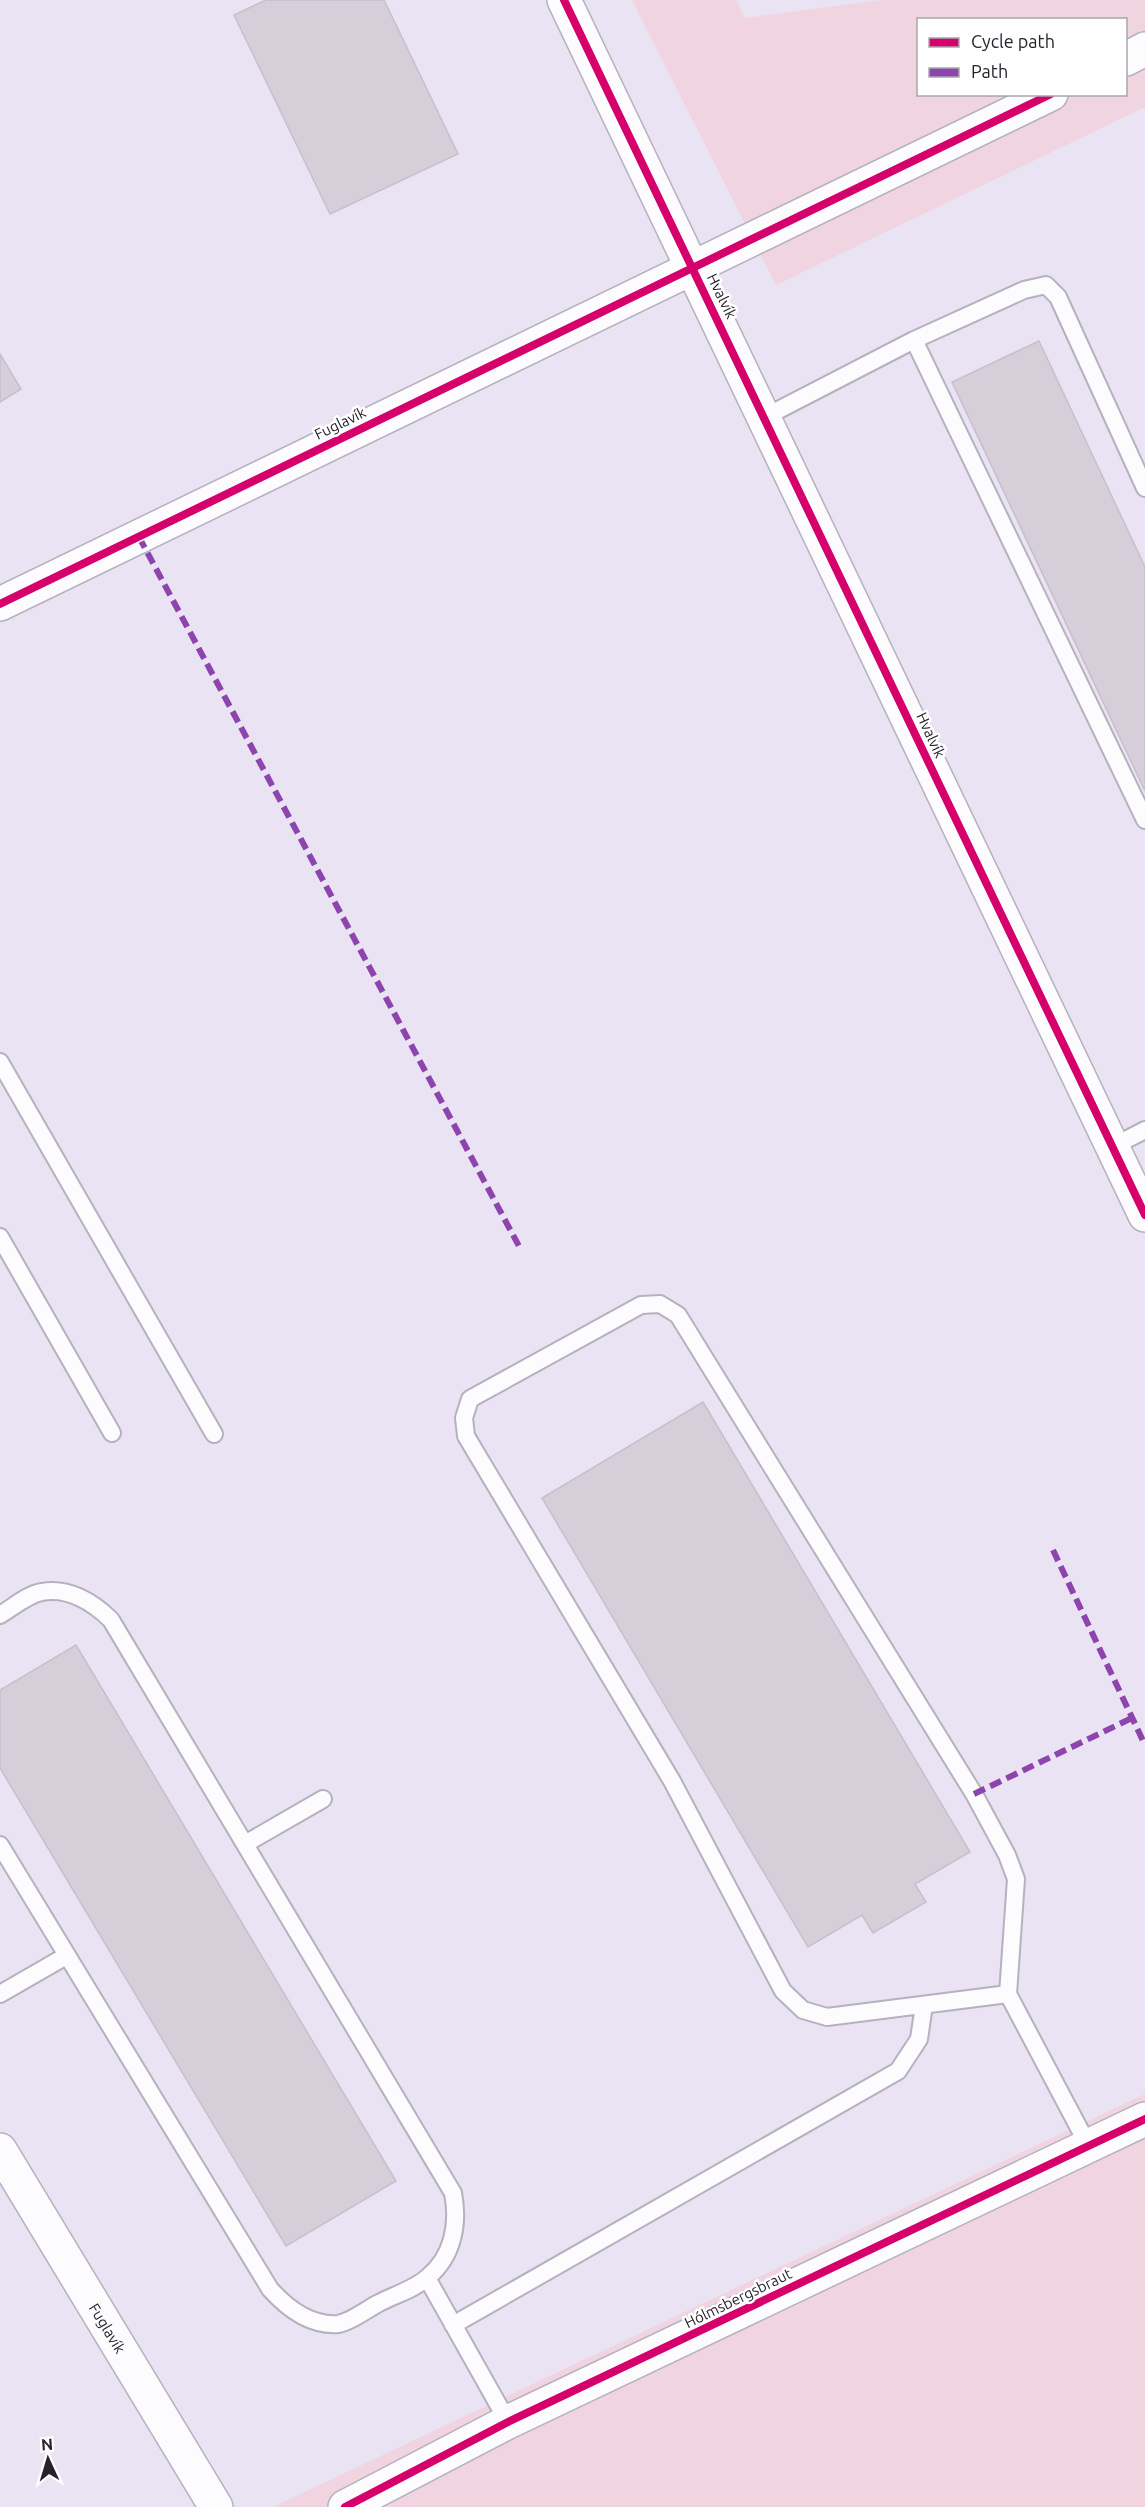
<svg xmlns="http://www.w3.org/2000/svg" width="1145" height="2507" viewBox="0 0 1145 2507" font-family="Ubuntu,sans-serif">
  <rect width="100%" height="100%" fill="#e9e3f4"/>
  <path fill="#f0d4df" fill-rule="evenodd" d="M 632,0 L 736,0 L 745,18 L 881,0 L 1145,0 L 1145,107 L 776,285 ZM 918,20 L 1126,20 L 1126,94 L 918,94 Z
    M 1145,2094 L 1145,2507 L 273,2507 Z"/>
  <path fill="#d6ced9" stroke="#c7bfcb" stroke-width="1.5" d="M 266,0 L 384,0 L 458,154 L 330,214 L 234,15 Z
    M 1039,341 L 1145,567 L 1145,791 L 952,382 Z
    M 0,354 L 21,389 L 0,402 Z
    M 703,1402 L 970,1852 L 915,1884 L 926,1902 L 873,1933 L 862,1915 L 808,1947 L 542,1498 Z
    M 76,1645 L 396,2181 L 286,2246 L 0,1768 L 0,1690 Z"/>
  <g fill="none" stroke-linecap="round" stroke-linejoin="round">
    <g stroke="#b6b1be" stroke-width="20">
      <path id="service" d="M 914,340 L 1145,820
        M 765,417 L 914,340 L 1024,290 L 1046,285 L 1058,297 L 1145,488
        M 0,1062 L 214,1434
        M 1112,1147 L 1145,1130
        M 0,1237 L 112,1433
        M 660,1304 L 678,1315 L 974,1794 L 1007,1855 L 1016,1879 L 1008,1994 L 827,2017 L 803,2010 L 783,1991 L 672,1781 L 466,1436 L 464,1418 L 470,1399 L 641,1305 Z
        M 0,1615 C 12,1608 28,1594 42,1592 C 68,1587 93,1602 111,1620 L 453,2193 C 459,2224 453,2256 428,2277 C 415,2289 394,2295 379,2303 C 367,2309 351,2322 338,2324 C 311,2326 287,2308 270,2289 L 0,1845
        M 245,1844 L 323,1799
        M 0,1994 L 66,1956
        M 1008,1994 L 1088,2145
        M 427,2278 L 508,2422
        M 453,2325 L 898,2071 L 919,2039 L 924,2005"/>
    </g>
    <g stroke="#b6b1be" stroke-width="36">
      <g id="minor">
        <path d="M 564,0 L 1145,1215"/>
        <path d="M 1126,59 L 1145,49"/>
        <path d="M 0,604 L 1051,94"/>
        <path id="s1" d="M 0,2150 L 216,2507"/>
        <path d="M 345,2507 L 508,2422 L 1145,2119"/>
      </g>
    </g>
    <use href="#service" stroke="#fcfbfd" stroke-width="16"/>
    <use href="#minor" stroke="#fcfbfd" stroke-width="33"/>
    <path stroke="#8e44ad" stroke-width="6" stroke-dasharray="12 6" stroke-linecap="butt" d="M 139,537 L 520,1248
      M 1053,1550 L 1145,1745
      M 974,1794 L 1132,1718"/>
    <g stroke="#fff" stroke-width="11">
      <path id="cycleway" d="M 564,0 L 1145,1215
        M 0,604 L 1051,94
        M 345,2507 L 508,2422 L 1145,2119"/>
    </g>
    <use href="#cycleway" stroke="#d6006c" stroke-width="8"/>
  </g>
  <g text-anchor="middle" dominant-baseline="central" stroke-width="5" stroke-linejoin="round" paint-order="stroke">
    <g font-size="15" fill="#26222c" stroke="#fff">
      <text transform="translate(722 296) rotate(64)">Hvalvík</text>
      <text transform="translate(340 423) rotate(-26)">Fuglavík</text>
      <text transform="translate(931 735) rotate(65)">Hvalvík</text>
      <text transform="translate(738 2298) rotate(-26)">Hólmsbergsbraut</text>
      <text stroke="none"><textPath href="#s1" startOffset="208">Fuglavík</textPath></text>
    </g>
  </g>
  <rect x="917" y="18" width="210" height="78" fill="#ffffff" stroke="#a8a7ab" stroke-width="1.5"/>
  <rect x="929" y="38" width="30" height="9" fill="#d6006c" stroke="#a8a7ab" stroke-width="1.5"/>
  <text x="971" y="48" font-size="18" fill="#26222c">Cycle path</text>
  <rect x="929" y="68" width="30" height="9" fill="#8e44ad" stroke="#a8a7ab" stroke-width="1.5"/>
  <text x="971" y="78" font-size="18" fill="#26222c">Path</text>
  <g transform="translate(48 2459) rotate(356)" stroke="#ffffff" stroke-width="4.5" paint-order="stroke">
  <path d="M0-4.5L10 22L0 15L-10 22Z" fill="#26222c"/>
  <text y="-9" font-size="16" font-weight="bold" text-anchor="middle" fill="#26222c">N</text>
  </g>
</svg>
